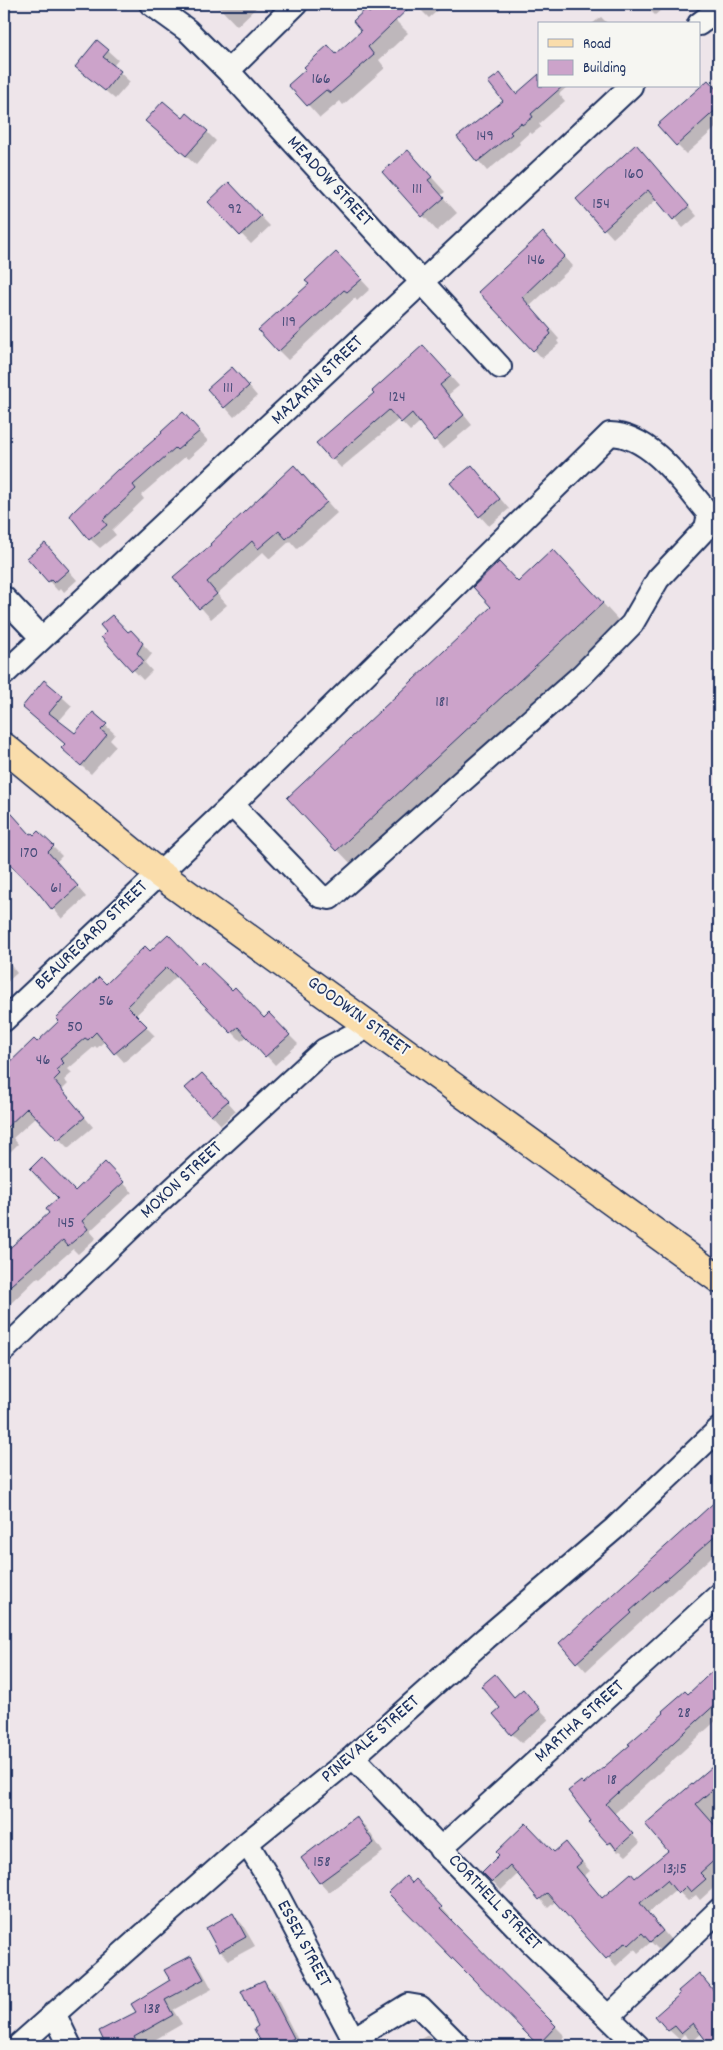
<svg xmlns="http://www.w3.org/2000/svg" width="723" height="2050" viewBox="0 0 723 2050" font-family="Dekko,sans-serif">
  <rect width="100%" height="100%" fill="#eee5ea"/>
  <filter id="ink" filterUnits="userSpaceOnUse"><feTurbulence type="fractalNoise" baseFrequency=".02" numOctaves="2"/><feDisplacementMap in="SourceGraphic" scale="10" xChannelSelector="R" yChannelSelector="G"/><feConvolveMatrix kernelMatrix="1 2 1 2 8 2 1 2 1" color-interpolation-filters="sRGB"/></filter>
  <g filter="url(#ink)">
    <path fill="#0003" d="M 216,4 L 260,4 L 237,26 Z
      M 415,4 L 439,4 L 442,7 L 429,18 Z
      M 644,4 L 668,4 L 655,15 Z
      M 380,5 L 408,33 L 379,60 L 385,68 L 343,105 L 340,101 L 320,118 L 290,85 L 337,56 L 363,31 L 370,14 Z
      M 601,17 L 608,24 L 592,24 Z
      M 108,51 L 118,60 L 113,66 L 130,82 L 115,99 L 77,67 Z
      M 539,75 L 539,86 L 568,86 L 559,94 L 565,101 L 539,124 L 541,127 L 532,134 L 530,132 L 519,142 L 520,144 L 487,171 L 459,137 L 505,101 L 502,77 L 517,94 Z
      M 708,81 L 719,93 L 719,125 L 686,154 L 677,145 Z
      M 183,120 L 207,132 L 216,141 L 196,165 L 156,130 Z
      M 408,151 L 445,192 L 441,195 L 457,213 L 437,231 L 384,172 Z
      M 645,155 L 697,216 L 683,228 L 657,199 L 613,238 L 577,199 Z
      M 229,184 L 270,226 L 251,244 L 210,202 Z
      M 552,243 L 573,266 L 530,306 L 559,339 L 557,341 L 559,344 L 542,358 L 479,292 Z
      M 346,263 L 370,289 L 357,301 L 355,298 L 288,360 L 279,351 Z
      M 432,356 L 459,386 L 448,395 L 472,425 L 443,449 L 420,422 L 410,431 L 399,419 L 341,468 L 318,443 Z
      M 242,378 L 257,396 L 234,417 L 209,389 Z
      M 192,423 L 208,441 L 188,459 L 185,457 L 141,495 L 144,499 L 112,530 L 116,535 L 100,548 L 90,539 L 119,472 L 164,433 Z
      M 481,476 L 509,509 L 489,526 L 480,516 Z
      M 305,477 L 337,513 L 297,549 L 290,541 L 270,559 L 263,552 L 217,594 L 227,605 L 211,619 L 175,578 Z
      M 54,554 L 77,580 L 64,592 L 61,588 L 58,591 L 29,559 Z
      M 571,569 L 620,622 L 355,868 L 288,798 L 518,583 Z
      M 128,634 L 140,641 L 152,654 L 145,663 L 152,671 L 143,680 L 102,637 Z
      M 62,697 L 72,706 L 58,722 L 75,734 L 93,714 L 115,734 L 110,740 L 116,746 L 91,774 L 72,758 L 66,745 L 33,716 Z
      M 4,806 L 30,835 L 34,837 L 38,832 L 62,856 L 56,862 L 86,897 L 62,919 L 40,892 L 4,857 Z
      M 150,953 L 198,967 L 264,1020 L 278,1024 L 298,1044 L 275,1065 L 248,1036 L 241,1041 L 177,976 L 135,1016 L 155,1036 L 124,1062 L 105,1041 L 97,1048 L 95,1046 L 68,1069 L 72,1073 L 64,1080 L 68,1084 L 62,1090 L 93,1127 L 68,1148 L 37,1116 L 13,1138 L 18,1144 L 4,1158 L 4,1067 L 34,1040 L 37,1044 L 106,986 Z
      M 4,957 L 17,973 L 4,985 Z
      M 212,1084 L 236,1111 L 221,1125 L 187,1088 Z
      M 114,1173 L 132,1192 L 90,1231 L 96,1238 L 78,1254 L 73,1249 L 40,1278 L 38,1277 L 4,1310 L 4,1255 L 75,1192 Z
      M 719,1501 L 719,1550 L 586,1671 L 561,1643 L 664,1548 Z
      M 719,1667 L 719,1718 L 614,1814 L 640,1843 L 626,1856 L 620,1851 L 618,1852 L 591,1823 L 593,1821 L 584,1785 Z
      M 504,1685 L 515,1698 L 532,1701 L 549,1719 L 522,1743 L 512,1734 L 502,1708 Z
      M 719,1762 L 719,1883 L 700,1900 L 696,1895 L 688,1901 L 676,1889 L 648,1913 L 671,1940 L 659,1950 L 651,1942 L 638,1953 L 635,1949 L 616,1966 L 556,1901 L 548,1908 L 519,1873 L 501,1890 L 484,1872 L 501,1855 L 574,1852 L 590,1871 L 584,1876 L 603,1899 L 635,1879 L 669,1851 L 647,1824 Z
      M 356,1818 L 366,1827 L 383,1852 L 329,1892 L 320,1882 L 335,1835 L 334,1833 Z
      M 426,1890 L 450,1917 L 448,1919 L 565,2036 L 555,2046 L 541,2046 L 390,1893 Z
      M 233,1915 L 242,1924 L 255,1946 L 229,1960 L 220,1951 Z
      M 191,1957 L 200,1967 L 212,1989 L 173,2010 L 182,2024 L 144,2046 L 108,2046 L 101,2032 L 137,2013 L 172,1981 Z
      M 699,1975 L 719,1997 L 719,2046 L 711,2046 L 702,2033 L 692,2042 L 684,2034 L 679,2039 L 669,2030 Z
      M 263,1981 L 273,1991 L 301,2046 L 265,2046 L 256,2029 L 260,2027 Z
      M 428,2035 L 439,2046 L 408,2046 Z
      M 592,2039 L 599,2046 L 585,2046 Z"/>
    <path fill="#cca3ca" stroke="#1b2f5e" d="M 379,4 L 413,4 L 368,47 L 374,55 L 330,93 L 326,90 L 307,106 L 288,85 L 306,69 L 304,67 L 328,45 L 336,54 L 361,31 L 353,21 L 366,9 L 369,13 Z
      M 97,40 L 109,50 L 103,57 L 121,71 L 105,91 L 75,67 Z
      M 500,73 L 516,94 L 539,74 L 539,86 L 563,86 L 531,114 L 533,117 L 522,125 L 521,123 L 510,132 L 512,134 L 477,162 L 457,137 L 503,101 L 488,82 Z
      M 708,80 L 719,92 L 719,107 L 676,146 L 657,125 Z
      M 163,101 L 183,118 L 187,113 L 208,131 L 186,156 L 145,121 Z
      M 636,144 L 689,206 L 673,220 L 648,190 L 603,230 L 576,199 Z
      M 408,150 L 432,177 L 428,180 L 444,198 L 422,217 L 382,172 Z
      M 229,182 L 261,216 L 240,236 L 208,202 Z
      M 543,232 L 565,256 L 522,297 L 551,330 L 549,331 L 551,334 L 533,351 L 478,292 Z
      M 336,252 L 362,279 L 347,292 L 344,290 L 278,352 L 258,330 L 309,284 L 305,281 Z
      M 423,345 L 451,376 L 440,385 L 464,415 L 434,441 L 412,413 L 401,423 L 389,410 L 331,460 L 316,443 L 374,393 L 372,391 Z
      M 232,367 L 249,386 L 224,408 L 207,389 Z
      M 183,412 L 200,431 L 177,450 L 175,448 L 133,485 L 136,489 L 103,520 L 107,525 L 89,540 L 70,516 L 73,512 L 118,469 L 119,470 L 162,433 L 161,432 Z
      M 294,465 L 327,502 L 286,539 L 279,531 L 258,549 L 252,541 L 207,582 L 217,594 L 199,609 L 173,577 L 211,545 L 210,544 Z
      M 472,465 L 500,499 L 479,517 L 450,483 Z
      M 45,543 L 69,570 L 54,583 L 51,580 L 48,582 L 27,558 Z
      M 553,549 L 603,603 L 336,851 L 287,798 L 491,607 L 473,587 L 499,562 L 518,582 Z
      M 112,615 L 128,632 L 131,630 L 143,643 L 137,653 L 144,661 L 132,671 L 101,637 L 106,632 L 100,625 Z
      M 44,680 L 63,696 L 49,713 L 75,733 L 93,712 L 107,724 L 101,730 L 107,735 L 81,766 L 61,748 L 65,744 L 22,707 Z
      M 4,805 L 30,834 L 32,833 L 34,835 L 38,831 L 54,846 L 48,852 L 78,886 L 52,910 L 37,891 L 4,859 Z
      M 168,934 L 198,965 L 202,961 L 232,990 L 235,987 L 264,1018 L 269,1013 L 290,1035 L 265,1057 L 238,1027 L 231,1033 L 167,967 L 127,1006 L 147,1026 L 114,1054 L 96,1032 L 88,1040 L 85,1038 L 60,1059 L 64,1063 L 56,1070 L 60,1074 L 54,1080 L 85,1117 L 58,1140 L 27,1108 L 4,1130 L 4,1068 L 34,1039 L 37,1042 L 59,1021 L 56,1018 L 99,977 L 106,984 L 145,946 L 150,951 Z
      M 202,1073 L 228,1101 L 211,1116 L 185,1088 Z
      M 42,1157 L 75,1191 L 105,1162 L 124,1182 L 82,1221 L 88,1229 L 68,1246 L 63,1240 L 4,1291 L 4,1253 L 49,1213 L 46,1209 L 58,1198 L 30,1169 Z
      M 719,1498 L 719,1533 L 630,1611 L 632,1613 L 576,1663 L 559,1643 Z
      M 719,1665 L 719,1701 L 606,1804 L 633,1834 L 616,1849 L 611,1842 L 608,1844 L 589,1823 L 591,1821 L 568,1791 L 581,1781 L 584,1784 L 630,1745 L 628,1744 L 664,1713 L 662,1711 L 685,1691 L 688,1694 Z
      M 495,1674 L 514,1697 L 523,1689 L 540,1709 L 511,1735 L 493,1714 L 500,1708 L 481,1686 Z
      M 719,1761 L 719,1784 L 696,1804 L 719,1830 L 719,1856 L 700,1873 L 706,1879 L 691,1892 L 686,1886 L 678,1894 L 667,1880 L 640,1903 L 663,1931 L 650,1942 L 642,1933 L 629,1945 L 626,1942 L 606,1959 L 547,1893 L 539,1900 L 510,1865 L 492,1882 L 482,1872 L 499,1855 L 496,1852 L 526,1823 L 554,1852 L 566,1842 L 582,1862 L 576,1867 L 602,1898 L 631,1873 L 635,1878 L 668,1851 L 645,1824 Z
      M 356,1816 L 374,1843 L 319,1883 L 301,1858 Z
      M 406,1876 L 412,1883 L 416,1879 L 442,1907 L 440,1909 L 556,2026 L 538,2045 L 388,1893 Z
      M 233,1913 L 246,1937 L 219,1952 L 206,1928 Z
      M 191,1956 L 204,1979 L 165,2000 L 173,2015 L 134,2037 L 139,2046 L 106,2046 L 99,2031 L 136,2012 L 131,2004 L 170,1980 L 164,1970 Z
      M 699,1973 L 719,1997 L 719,2046 L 710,2046 L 693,2023 L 681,2033 L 675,2026 L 668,2031 L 655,2016 L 680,1994 L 678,1991 Z
      M 264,1980 L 294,2038 L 279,2046 L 263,2046 L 254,2029 L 258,2026 L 241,1991 Z"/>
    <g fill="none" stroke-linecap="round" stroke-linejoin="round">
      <g stroke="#1b2f5e" stroke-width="26">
        <path id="minor" d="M 151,4 L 187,30 L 228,71 L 500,367
          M 699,24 L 719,9
          M 228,71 L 296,4
          M 4,598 L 42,638
          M 4,674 L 631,86
          M 4,1020 L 232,805 L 610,434 C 652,435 684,485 709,514 L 706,528 L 658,579 L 632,624 L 582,675 L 330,898 L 320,896 L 232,805
          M 4,1350 L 138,1221 L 324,1050 L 370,1026
          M 353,1757 L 531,1942 L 638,2046
          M 247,1843 L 270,1881 L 357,2046
          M 440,1849 L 719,1595
          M 54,2013 L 70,2046
          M 609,2016 L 719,1910
          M 353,2039 L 408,2005 L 420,2007 L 459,2046
          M 18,2046 L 247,1843 L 353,1757 L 486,1638 L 615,1528 L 719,1429"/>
      </g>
      <g stroke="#1b2f5e" stroke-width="31">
        <path id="major" d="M 4,747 L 158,873 L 719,1279"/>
      </g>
      <use href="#minor" stroke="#f6f6f2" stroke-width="22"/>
      <use href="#major" stroke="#faddab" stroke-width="28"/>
    </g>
  </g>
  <g text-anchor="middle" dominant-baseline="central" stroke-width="4" stroke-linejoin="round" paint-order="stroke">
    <g font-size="16" fill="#474c79">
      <text x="321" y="79">166</text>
      <text x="485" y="136">149</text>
      <text x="634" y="174">160</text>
      <text x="417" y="189">111</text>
      <text x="601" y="204">154</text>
      <text x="235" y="209">92</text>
      <text x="536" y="260">146</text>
      <text x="289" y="322">119</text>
      <text x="228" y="388">111</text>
      <text x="397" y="397">124</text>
      <text x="442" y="702">181</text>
      <text x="29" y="853">170</text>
      <text x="56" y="888">61</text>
      <text x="106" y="1001">56</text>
      <text x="75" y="1027">50</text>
      <text x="43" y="1060">46</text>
      <text x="66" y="1223">145</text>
      <text x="684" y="1713">28</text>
      <text x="612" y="1780">18</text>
      <text x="322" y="1862">158</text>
      <text x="675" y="1869">13;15</text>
      <text x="152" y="2009">138</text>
    </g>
    <g font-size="19" fill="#1b2f5e" stroke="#f6f6f2">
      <text transform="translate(329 182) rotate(47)">MEADOW STREET</text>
      <text transform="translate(318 381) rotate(-44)">MAZARIN STREET</text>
      <text transform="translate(92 936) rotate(-44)">BEAUREGARD STREET</text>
      <text transform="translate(358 1017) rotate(36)">GOODWIN STREET</text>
      <text transform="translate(182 1181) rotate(-43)">MOXON STREET</text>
      <text transform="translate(580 1722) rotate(-42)">MARTHA STREET</text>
      <text transform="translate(371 1740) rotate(-41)">PINEVALE STREET</text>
      <text transform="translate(494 1903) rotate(46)">CORTHELL STREET</text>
      <text transform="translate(303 1944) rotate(62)">ESSEX STREET</text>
    </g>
  </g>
  <rect width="723" height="2050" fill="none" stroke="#f6f6f2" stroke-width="20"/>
  <rect x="10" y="10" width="703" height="2030" fill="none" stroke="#1b2f5e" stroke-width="2" filter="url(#ink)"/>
  <rect x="538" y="22" width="162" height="65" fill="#f6f6f2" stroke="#9ea6b7"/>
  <rect x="548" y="39" width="25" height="8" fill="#faddab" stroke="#9ea6b7"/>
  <text x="583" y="48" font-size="15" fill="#1b2f5e">Road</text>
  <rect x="548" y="60" width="25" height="15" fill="#cca3ca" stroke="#9ea6b7"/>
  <text x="583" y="72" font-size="15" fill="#1b2f5e">Building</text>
</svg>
